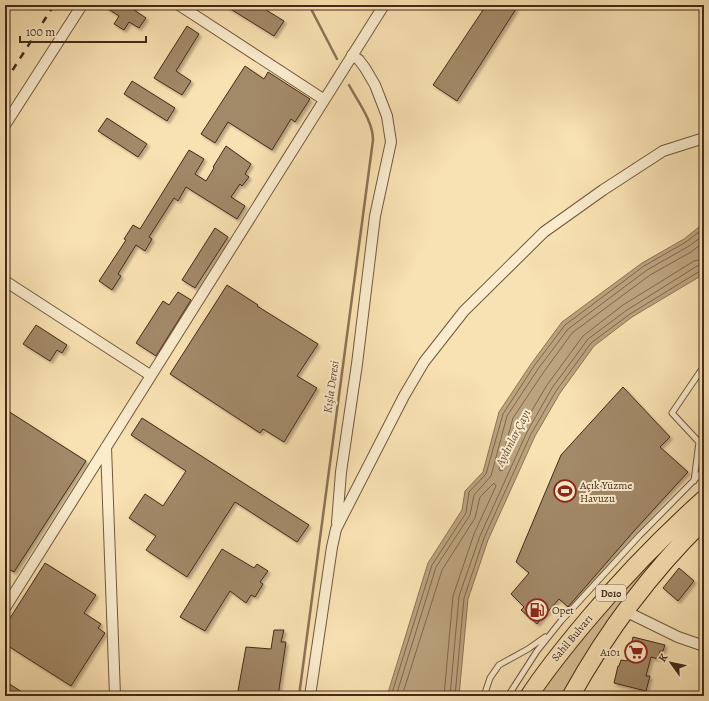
<svg xmlns="http://www.w3.org/2000/svg" width="709" height="701" viewBox="0 0 709 701" font-family="Alegreya,serif">
  <defs>
    <filter id="shadow"><feDropShadow dx="2.5" dy="2.5" stdDeviation="1" flood-color="#0004"/></filter>
  </defs>
  <rect width="100%" height="100%" fill="#f8e1b2"/>
  <filter id="stains"><feTurbulence type="fractalNoise" baseFrequency=".005" numOctaves="4"/><feColorMatrix values="0 0 0 0 .2 0 0 0 0 .09 0 0 0 0 .02 0 0 0 .5 -.17"/></filter>
  <radialGradient id="worn" r=".72"><stop offset=".6" stop-color="#630" stop-opacity="0"/><stop offset="1" stop-color="#630" stop-opacity=".3"/></radialGradient>
  <path fill="#d9c298" stroke="#8e7658" d="M 704,507 L 704,514 L 629,597 L 575,672 L 563,696 L 536,696 L 601,613 Z"/>
  <path fill="#bba37e" stroke="#8b7355" d="M 704,223 L 704,274 L 632,317 L 594,346 L 560,393 L 535,436 L 488,540 L 468,599 L 459,696 L 387,696 L 428,563 L 462,510 L 465,491 L 483,472 L 499,412 L 531,364 L 562,322 L 642,263 L 684,239 Z"/>
  <g fill="none" stroke-linecap="round" stroke-linejoin="round">
    <path stroke="#80664b" stroke-width="1" d="M 704,242 L 691,252 L 650,275 L 572,333 L 543,373 L 513,418 L 499,469 L 500,471 L 503,470 L 521,429 L 547,385 L 583,336 L 623,305 L 694,261 L 704,259
      M 391,696 L 432,565 L 466,513 L 469,492 L 486,474 L 503,414 L 534,366 L 565,325 L 644,266 L 686,242 L 704,228
      M 396,696 L 436,567 L 470,515 L 474,495 L 491,476 L 507,416 L 538,369 L 568,329 L 647,270 L 689,246 L 704,235
      M 402,696 L 442,570 L 475,518 L 480,497 L 494,483 L 496,486 L 474,534 L 453,596 L 444,696
      M 450,696 L 459,596 L 480,536 L 527,432 L 552,388 L 588,339 L 627,310 L 697,266 L 704,265
      M 455,696 L 464,598 L 484,538 L 531,434 L 556,391 L 591,343 L 630,314 L 700,271 L 704,270"/>
    <path stroke="#8b7355" stroke-width="2.5" d="M 309,5 L 337,59
      M 299,696 L 373,140 C 373,121 358,102 349,85"/>
  </g>
  <path fill="#a28968" stroke="#442a18" filter="url(#shadow)" d="M 102,5 L 137,5 L 134,10 L 146,18 L 139,28 L 129,22 L 124,30 L 114,24 L 119,16 Z
    M 224,5 L 258,5 L 284,21 L 274,36 Z
    M 475,5 L 509,5 L 516,9 L 457,101 L 433,85 L 483,10 Z
    M 187,26 L 199,34 L 176,71 L 191,81 L 182,95 L 154,78 Z
    M 245,66 L 264,79 L 268,72 L 310,99 L 295,122 L 291,119 L 272,150 L 228,122 L 215,143 L 201,134 Z
    M 132,81 L 175,108 L 167,121 L 124,94 Z
    M 107,118 L 147,144 L 138,157 L 98,131 Z
    M 226,146 L 251,164 L 245,174 L 249,177 L 242,186 L 240,184 L 231,197 L 245,206 L 237,219 L 186,187 L 178,201 L 174,198 L 149,237 L 152,239 L 145,251 L 136,245 L 118,274 L 121,276 L 112,290 L 99,281 L 126,240 L 124,239 L 133,225 L 140,229 L 189,150 L 204,159 L 195,174 L 206,181 L 214,168 L 213,167 Z
    M 215,228 L 228,237 L 195,288 L 182,280 Z
    M 227,285 L 258,305 L 257,306 L 318,344 L 297,376 L 317,388 L 284,442 L 263,429 L 260,433 L 170,374 Z
    M 178,292 L 191,300 L 156,356 L 136,343 L 163,301 L 169,305 Z
    M 36,325 L 67,345 L 62,353 L 57,350 L 50,361 L 23,344 Z
    M 623,387 L 670,437 L 660,447 L 688,472 L 634,531 L 568,607 L 559,599 L 537,624 L 521,610 L 524,607 L 511,594 L 529,573 L 516,562 L 561,455 Z
    M 8,411 L 86,461 L 14,572 L 5,567 L 5,416 Z
    M 142,418 L 309,525 L 297,542 L 235,502 L 187,577 L 146,550 L 156,536 L 129,518 L 145,494 L 163,506 L 186,471 L 131,435 Z
    M 222,549 L 254,568 L 257,564 L 268,571 L 260,582 L 263,584 L 255,597 L 251,595 L 246,603 L 230,591 L 205,631 L 180,617 Z
    M 45,563 L 96,595 L 84,613 L 101,624 L 98,628 L 105,633 L 71,686 L 5,644 L 5,626 Z
    M 679,568 L 694,581 L 678,601 L 663,588 Z
    M 274,630 L 284,630 L 281,642 L 286,642 L 278,696 L 237,696 L 246,647 L 271,649 Z
    M 633,637 L 665,645 L 663,651 L 660,651 L 658,659 L 651,657 L 646,676 L 650,676 L 646,691 L 614,683 L 618,666 L 619,666 L 621,660 L 627,661 Z
    M 5,681 L 28,696 L 5,696 Z"/>
  <g fill="none" stroke-linecap="round" stroke-linejoin="round">
    <g stroke="#71583e" stroke-width="7">
      <path id="service" d="M 699,442 L 672,413 L 704,366
        M 694,481 L 699,442 L 704,434
        M 486,696 L 485,693 L 490,678 L 499,665 L 528,649 L 545,637
        M 508,696 L 537,651 L 561,621 L 639,536 L 704,470"/>
    </g>
    <g stroke="#71583e" stroke-width="12">
      <path id="minor" d="M 179,5 L 323,99
        M 5,125 L 82,5
        M 5,281 L 150,375
        M 106,447 L 115,696
        M 337,523 L 341,472 L 357,364 L 375,216 L 391,142 L 387,116 L 375,85 L 365,68 L 359,60 L 352,55
        M 5,608 L 384,5
        M 625,611 L 678,637 L 704,646
        M 310,696 L 332,547 L 336,529 L 404,396 L 424,362 L 464,311 L 544,232 L 603,190 L 663,151 L 704,138"/>
    </g>
    <g stroke="#442a18" stroke-width="19">
      <path id="trunk" d="M 529,696 C 547,668 567,644 588,619 C 624,576 663,536 704,499
        M 571,696 C 607,631 651,572 704,520"/>
    </g>
    <use href="#service" stroke="#faeccd" stroke-width="5"/>
    <use href="#minor" stroke="#faeccd" stroke-width="10"/>
    <use href="#trunk" stroke="#f8e1b2" stroke-width="17"/>
    <path stroke="#442a18" stroke-width="2.5" stroke-dasharray="7 7" stroke-linecap="butt" d="M 5,82 L 54,5"/>
  </g>
  <defs>
    <g id="stadium-ring" transform="scale(1.15)"><circle r="9.5" fill="#faeccd" stroke="#8f2418" stroke-width="1.5"/><path d="M0-5a6.5 5 0 1 0 0 10a6.5 5 0 1 0 0-10ZM-3.5-1.8h7v3.6h-7Z" fill="#8f2418"/></g>
    <g id="fuel-ring" transform="scale(1.15)"><circle r="9.5" fill="#faeccd" stroke="#8f2418" stroke-width="1.5"/><path d="M-5.5-6h7V0h2V4h1.3V-2.5L3-4.5l.8-.8L6-3V5H2.5V1h-1V6h-7ZM-4.2-4.7v3.2H.2V-4.7Z" fill="#8f2418"/></g>
    <g id="supermarket-ring" transform="scale(1.15)"><circle r="9.5" fill="#faeccd" stroke="#8f2418" stroke-width="1.5"/><path d="M-6-5.5h2.5l.6 2H6L4.5 2H-2.5L-4.4-4H-6ZM-1.5 3.2a1.3 1.3 0 1 0 .1 0ZM3 3.2a1.3 1.3 0 1 0 .1 0Z" fill="#8f2418"/></g>
  </defs>
  <g fill-rule="evenodd">
    <use href="#stadium-ring" x="565" y="491"/>
    <use href="#fuel-ring" x="537" y="610"/>
    <use href="#supermarket-ring" x="636" y="652"/>
  </g>
  <g text-anchor="middle" dominant-baseline="central" stroke-width="4" stroke-linejoin="round" paint-order="stroke">
    <rect fill="#faeccd" stroke="#7b644e" stroke-width="1" x="596" y="585" width="30" height="16" rx="3"/>
    <g font-size="10" font-weight="bold" fill="#442a18">
      <text x="611" y="593">D010</text>
    </g>
    <g font-size="11" fill="#442a18" stroke="#faeccd" text-anchor="start">
      <text x="580" y="485">Açık Yüzme<tspan x="580" dy="13">Havuzu</tspan></text>
      <text x="552" y="610">Opet</text>
      <text x="620" y="652" text-anchor="end">A101</text>
    </g>
    <g font-size="11" fill="#442a18" stroke="#faeccd">
      <text transform="translate(572 638) rotate(-50)">Sahil Bulvarı</text>
    </g>
    <g font-size="12" font-style="italic" fill="#684e37" stroke="#faeccd">
      <text transform="translate(331 387) rotate(-82)">Kışla Deresi</text>
      <text transform="translate(513 438) rotate(-63)">Aydınlar Çayı</text>
    </g>
  </g>
  <rect width="709" height="701" fill="none" stroke="#f8e1b2" stroke-width="20"/>
  <rect x="6" y="6" width="697" height="689" fill="none" stroke="#442a18" stroke-width="2"/>
  <rect x="10" y="10" width="689" height="681" fill="none" stroke="#442a18"/>
  <g transform="translate(671 663) rotate(303)" stroke="#faeccd" stroke-width="3" paint-order="stroke">
  <path d="M0-3L7 15L0 10L-7 15Z" fill="#442a18"/>
  <text y="-6" font-size="11" font-weight="bold" text-anchor="middle" fill="#442a18">K</text>
  </g>
  <path d="M20 36v6h126v-6" fill="none" stroke="#442a18" stroke-width="2"/>
  <text x="26" y="36" font-size="12" fill="#442a18" stroke="#faeccd" stroke-width="3" paint-order="stroke">100 m</text>
  <rect width="100%" height="100%" filter="url(#stains)"/>
  <rect width="100%" height="100%" fill="url(#worn)"/>
</svg>
